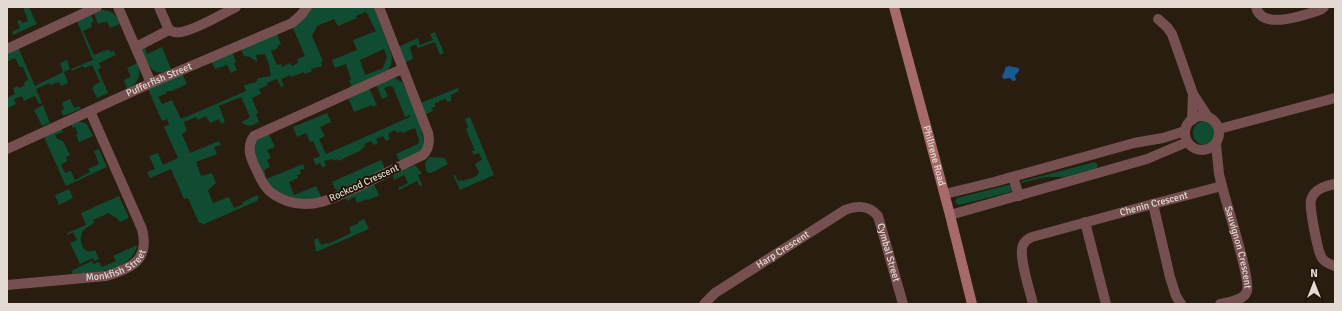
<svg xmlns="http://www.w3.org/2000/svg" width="1342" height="311" viewBox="0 0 1342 311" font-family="Signika,sans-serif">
  <rect width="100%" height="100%" fill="#281d0f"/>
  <path fill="#0f4c31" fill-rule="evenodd" d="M 23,7 L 29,7 L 37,24 L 13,35 L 12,32 L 20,28 L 17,21 L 21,20 L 22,23 L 28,21 Z
    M 309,7 L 374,7 L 392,56 L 391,65 L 388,70 L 352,87 L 349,80 L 351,79 L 346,64 L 335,68 L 332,60 L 357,50 L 353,40 L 376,31 L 366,12 L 356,16 L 357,18 L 338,26 L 334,19 L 317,26 L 312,36 L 323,61 L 321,62 L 322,66 L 311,69 L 312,71 L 305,74 L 304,72 L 291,77 L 290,75 L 281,79 L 284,86 L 281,87 L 277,79 L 267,83 L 268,85 L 259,89 L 261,94 L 252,98 L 258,113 L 256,114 L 259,122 L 251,126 L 243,124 L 242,122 L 250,117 L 241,97 L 219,106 L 225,122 L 221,124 L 219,119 L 210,123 L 206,116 L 198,120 L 196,117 L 184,122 L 187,131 L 182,134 L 190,153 L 219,141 L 221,145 L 214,147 L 217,154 L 196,162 L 201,176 L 212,173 L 216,183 L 208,190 L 213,203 L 229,197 L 234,208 L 243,204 L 243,202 L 257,195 L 259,197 L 257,201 L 202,225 L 202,223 L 199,223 L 188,198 L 184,199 L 171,169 L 150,178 L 147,172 L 155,169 L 149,156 L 158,153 L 163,165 L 178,158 L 164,127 L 169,124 L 167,119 L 162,121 L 148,89 L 181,74 L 183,75 L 187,84 L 172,91 L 166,91 L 167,93 L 158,97 L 162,104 L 172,100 L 181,119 L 246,91 L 244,85 L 256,82 L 258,78 L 271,76 L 268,60 L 267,60 L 265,54 L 256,55 L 257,61 L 256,61 L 250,57 L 244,56 L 241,49 L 276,32 L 281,44 L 277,46 L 278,48 L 271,51 L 277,65 L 281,64 L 282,67 L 290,63 L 292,66 L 298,63 L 297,59 L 305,56 L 292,26 ZM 384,49 L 387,57 L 383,68 L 365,75 L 360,60 Z
    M 102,10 C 113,10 116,15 120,24 L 110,28 L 107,22 L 105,22 L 98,24 L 94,14 Z
    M 91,15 L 94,22 L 91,23 L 92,27 L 83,31 L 94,55 L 109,49 L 110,52 L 114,51 L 116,55 L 99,63 L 101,68 L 98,70 L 108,93 L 97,98 L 92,88 L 94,87 L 93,86 L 100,82 L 92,65 L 84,68 L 83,66 L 72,71 L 71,69 L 93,60 L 77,21 Z
    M 435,32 L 444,53 L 440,55 L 435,42 L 418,48 L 416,44 L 410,47 L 413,59 L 406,62 L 404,62 L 398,47 L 418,38 L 420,45 L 433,40 L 430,34 Z
    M 144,45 L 147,54 L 162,47 L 171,69 C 153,80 147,63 140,49 Z
    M 18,47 L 35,86 L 63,72 L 60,63 L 67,60 L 70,69 L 64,72 L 68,83 L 61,86 L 59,82 L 50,85 L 49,83 L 36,89 L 42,103 L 39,104 L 35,96 L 24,101 L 22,96 L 14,99 L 16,104 L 8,108 L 7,98 L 15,94 L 13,88 L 17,86 L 19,88 L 25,85 L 24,83 L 28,79 L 23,67 L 20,67 L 15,58 L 8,61 L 7,63 L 7,51 Z
    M 230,53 L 233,54 L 236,62 L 234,63 L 237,70 L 231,73 L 227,65 L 215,69 L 211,61 Z
    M 137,63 C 142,74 139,83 127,89 L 124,80 L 131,77 L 127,68 Z
    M 395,78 L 402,82 C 408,94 428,138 423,149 C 420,155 407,159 402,162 L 399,160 L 396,154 L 418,144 L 419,140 L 415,128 L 402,133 L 401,131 L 397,133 L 395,130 L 388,134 L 390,139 L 386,141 L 383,136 L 376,139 L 378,143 L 374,145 L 371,141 L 364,144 L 365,147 L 361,149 L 362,150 L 338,161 L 337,159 L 333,161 L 332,159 L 324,161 L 326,166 L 322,167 L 320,163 L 316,165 L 313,159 L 320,156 L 313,141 L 310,142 L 306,133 L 297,137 L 293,127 L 327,113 L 331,122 L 320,127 L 325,136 L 319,139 L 326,154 L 410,117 L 410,115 L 405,117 L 393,87 L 390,86 L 384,88 L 388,96 L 382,99 L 377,86 L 378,84 Z
    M 458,88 L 459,91 L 451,95 L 451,101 L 447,102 L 446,99 L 439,101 L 439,102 L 435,103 L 435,107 L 432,108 L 433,111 L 424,115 L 420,103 Z
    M 368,89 L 370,90 L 377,105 L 373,107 L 372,105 L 354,112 L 349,100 L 349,97 Z
    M 70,99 L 74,108 L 79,106 L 81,109 L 63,116 L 61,111 L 64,109 L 62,104 L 63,103 L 63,102 Z
    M 43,105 L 50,123 L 42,126 L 34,110 Z
    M 470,117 L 494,175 L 460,190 L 453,175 L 455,175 L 458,181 L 462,180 L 463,181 L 477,176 L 477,174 L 479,173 L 475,164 L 477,163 L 477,162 L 482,160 L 479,153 L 474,155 L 472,151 L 475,151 L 466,129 L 468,127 L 465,119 Z
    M1193 133a12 12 0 1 1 24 0a12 12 0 1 1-24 0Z
    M 76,121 L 86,123 L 93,136 L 79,142 L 76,135 L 78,134 L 75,127 L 72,128 L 72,123 Z
    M 62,128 L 63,132 L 55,135 L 57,139 L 63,141 L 70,155 L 66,157 L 67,161 L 61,165 L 65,173 L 71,171 L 75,180 L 90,172 L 88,169 L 99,164 L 94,151 L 99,149 L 107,167 L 66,186 L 43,135 Z
    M 268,132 L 275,147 L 267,150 L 271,158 L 267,160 L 270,167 L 264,170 L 266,175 L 263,176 L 261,175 L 252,145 L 257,139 Z
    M 430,157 L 445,158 L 448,164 L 431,173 L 427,172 C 424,164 424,163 430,157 Z
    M 381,160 L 384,166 L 384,170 L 338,190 L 335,189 L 332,182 Z
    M 1095,162 L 1098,165 L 1097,168 L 1064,177 L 1045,177 L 1021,183 L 1022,181 Z
    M 303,164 L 305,169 L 300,170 L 301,174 L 297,175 L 298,178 L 289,182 L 294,195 L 316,186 L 321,196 L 320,198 L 314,199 L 297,199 L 272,190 L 264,180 Z
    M 415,165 L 422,173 L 418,175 L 422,185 L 420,186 L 417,181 L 399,190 L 398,188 L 408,183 L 404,175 L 394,180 L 393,178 L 394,174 Z
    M 374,184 L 379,195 L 378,196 L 368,200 L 367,199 L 357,203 L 355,197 L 347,201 L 345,196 Z
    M 1008,185 L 1010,185 L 1012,189 L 1011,192 L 959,205 L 955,202 L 957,198 Z
    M 69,189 L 73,198 L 59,205 L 55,195 Z
    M 119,196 L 129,218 L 120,222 C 117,216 111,217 109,213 L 93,220 L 94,223 C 90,226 84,228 82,233 C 78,242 84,256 95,250 L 99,259 L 94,261 L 93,258 L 80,264 L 70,243 L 77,240 L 73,232 L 67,235 L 67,233 L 86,225 L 81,213 Z
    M 364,219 L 369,229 L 316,252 L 314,240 L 318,238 L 321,245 L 327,243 L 328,244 L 351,233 L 349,227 L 359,223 L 358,222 Z
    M 137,245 C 133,271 93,273 73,274 L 71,271 L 92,261 L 93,264 L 99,262 L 102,267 L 116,261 L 113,256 Z"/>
  <path fill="#1a5893" d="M 1009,66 L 1019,68 L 1019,71 L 1015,75 L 1016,80 L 1013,81 L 1010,78 L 1004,79 L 1002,77 L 1006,67 Z"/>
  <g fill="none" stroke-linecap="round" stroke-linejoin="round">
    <g stroke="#765050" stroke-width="10">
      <path d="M 118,7 L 151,83"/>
      <path d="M 159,7 L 169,30 C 173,32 177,33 181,32 C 196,30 222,14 236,7"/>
      <path d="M 379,7 L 428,133 C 430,142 429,149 423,155 C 404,164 386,173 368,182 C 342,194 316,211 287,201 C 271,195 265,189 258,173 C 252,161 245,148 254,136 L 402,69"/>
      <path d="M 1256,7 C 1262,31 1304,15 1320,10 L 1324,7"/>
      <path d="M 1158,19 L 1167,27 L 1172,34 L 1193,94 L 1208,117"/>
      <path d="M 136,47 L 169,30"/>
      <path d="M 7,49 L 97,7"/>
      <circle cx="1202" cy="133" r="17"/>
      <path d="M 1192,120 L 1193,94"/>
      <path d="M 1219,129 L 1335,98"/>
      <path id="s1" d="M 1216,144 L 1219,174 L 1222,186 C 1226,203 1251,279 1247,291 C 1244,301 1228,302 1220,304"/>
      <path id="s2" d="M 7,149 L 151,83 L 292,23 L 301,15 L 307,7"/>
      <path d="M 1013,177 L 1019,196"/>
      <path d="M 1335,184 C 1325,186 1314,189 1311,200 C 1309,207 1318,253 1322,258 C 1325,263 1330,264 1335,266"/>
      <path d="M 945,194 L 994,182 L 1134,143 L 1163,138 L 1185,131"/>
      <path d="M 1153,204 L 1170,277 L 1176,296 L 1181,304"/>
      <path d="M 950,215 L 1147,159 L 1187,142"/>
      <path d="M 1085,222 L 1106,304"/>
      <path id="s3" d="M 7,285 L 106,276 C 132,268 150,260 142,229 L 90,111"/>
      <path id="s4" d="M 704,304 L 715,293 L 845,210 C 858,205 869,205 878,216 L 903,304"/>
      <path id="s5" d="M 1033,304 C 1030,291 1018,256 1023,245 C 1025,240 1028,239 1032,237 L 1153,204 L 1222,186"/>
    </g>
    <path stroke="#a76a6b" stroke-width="10" id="s6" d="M 894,7 L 950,215 L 972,304"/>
  </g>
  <g text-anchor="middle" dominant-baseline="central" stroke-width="4" stroke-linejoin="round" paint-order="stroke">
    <g font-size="10" fill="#e3dbd2" stroke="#1e1306">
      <text stroke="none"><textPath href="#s2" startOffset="167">Pufferfish Street</textPath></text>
      <text stroke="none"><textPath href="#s6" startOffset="154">Philirene Road</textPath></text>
      <text transform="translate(364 183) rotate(-25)">Rockcod Crescent</text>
      <text stroke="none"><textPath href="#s5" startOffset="199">Chenin Crescent</textPath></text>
      <text stroke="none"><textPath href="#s1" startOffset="106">Sauvignon Crescent</textPath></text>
      <text stroke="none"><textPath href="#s4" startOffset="96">Harp Crescent</textPath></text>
      <text stroke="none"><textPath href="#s4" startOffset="244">Cymbal Street</textPath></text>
      <text stroke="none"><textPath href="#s3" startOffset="113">Monkfish Street</textPath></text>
    </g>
  </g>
  <rect width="1342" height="311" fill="none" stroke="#e3dbd2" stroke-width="16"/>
  <g transform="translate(1314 283)" stroke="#1e1306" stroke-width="3" paint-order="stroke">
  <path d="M0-3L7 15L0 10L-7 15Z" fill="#e3dbd2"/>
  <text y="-6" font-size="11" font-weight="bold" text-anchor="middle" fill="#e3dbd2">N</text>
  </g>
</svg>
